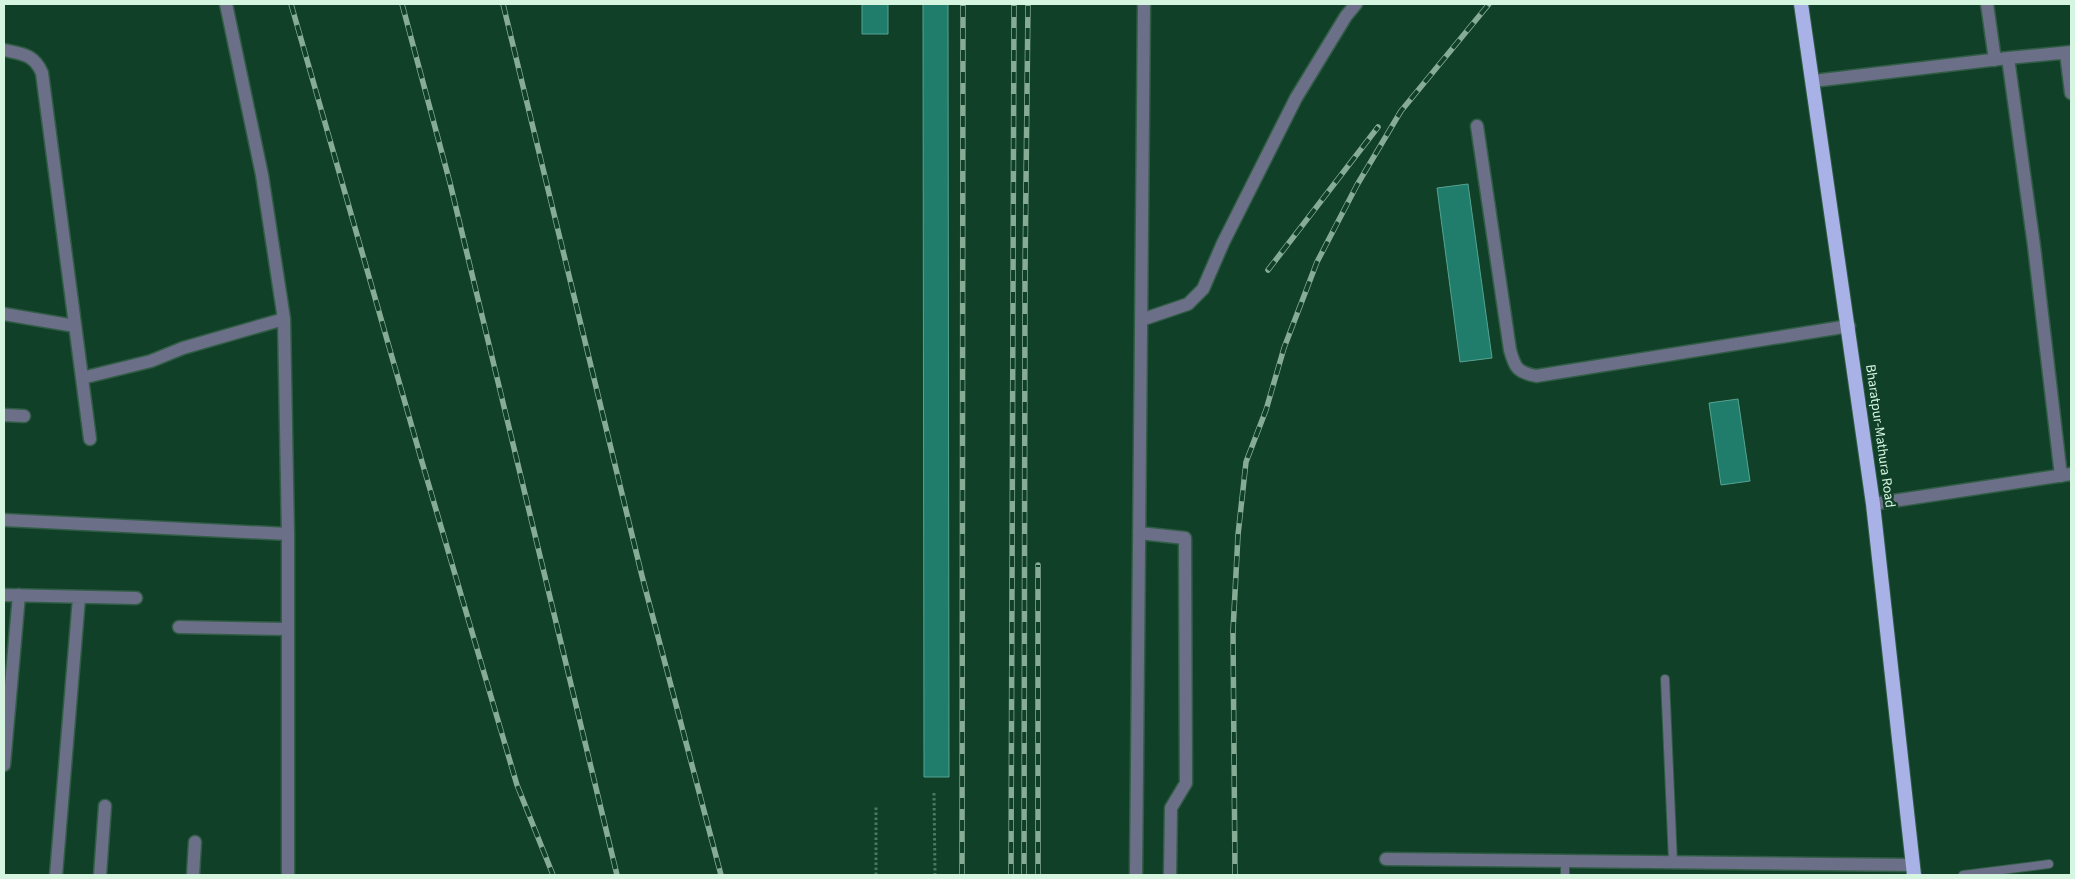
<svg xmlns="http://www.w3.org/2000/svg" width="2075" height="879" viewBox="0 0 2075 879" font-family="'Source Sans 3',sans-serif">
  <rect width="100%" height="100%" fill="#114028"/>
  <path fill="#207c6b" stroke="#55a492" d="M 862,4 L 888,4 L 888,34 L 862,34 Z
    M 923,4 L 948,4 L 949,777 L 924,777 Z
    M 1468,184 L 1492,358 L 1460,362 L 1437,188 Z
    M 1738,399 L 1750,481 L 1721,485 L 1709,403 Z"/>
  <g fill="none" stroke-linecap="round" stroke-linejoin="round">
    <g stroke="#315d46" stroke-width="10">
      <path id="service" d="M 1665,679 L 1673,862
        M 1565,875 L 1565,861
        M 1963,875 L 2049,864"/>
    </g>
    <g stroke="#315d46" stroke-width="15">
      <path id="minor" d="M 226,4 L 262,175 L 284,319 L 288,534 L 288,875
        M 1987,4 L 1995,60
        M 4,50 C 22,54 34,54 42,73 L 90,439
        M 2066,53 L 2071,93
        M 2008,58 L 2034,246 L 2061,476
        M 1813,81 L 2008,58 L 2071,52
        M 1477,126 L 1510,350 C 1515,368 1517,372 1536,376 L 1849,326
        M 4,314 L 75,326
        M 1141,320 L 1188,304 L 1203,289 L 1223,243 L 1296,98 L 1346,16 L 1356,4
        M 82,378 L 151,361 L 183,348 L 284,319
        M 4,415 L 24,416
        M 1873,504 L 2071,474
        M 4,520 L 288,534
        M 1139,533 L 1185,538 L 1186,783 L 1171,808 L 1170,875
        M 4,595 L 136,598
        M 179,627 L 287,629
        M 4,765 L 19,595
        M 1386,859 L 1913,865
        M 56,875 L 79,598
        M 100,875 L 105,806
        M 193,875 L 195,842
        M 1136,875 L 1144,4"/>
    </g>
    <g stroke="#315d46" stroke-width="16">
      <path id="trunk" d="M 1801,4 L 1873,504 L 1914,875"/>
    </g>
    <path stroke="#4c7760" stroke-width="3" stroke-dasharray="2.5 2.5" stroke-linecap="butt" d="M 934,793 L 935,875
      M 876,875 L 876,805"/>
    <use href="#service" stroke="#6b6f87" stroke-width="8"/>
    <use href="#minor" stroke="#6b6f87" stroke-width="12"/>
    <use href="#trunk" stroke="#a9b2e7" stroke-width="14"/>
    <g stroke="#87ac96" stroke-width="5.5">
      <path id="rail" d="M 291,4 L 422,462 L 517,785 L 553,875
        M 402,4 L 450,183 L 617,875
        M 503,4 L 642,576 L 721,875
        M 1268,270 L 1378,127
        M 962,875 L 963,4
        M 1011,875 L 1014,4
        M 1024,875 L 1025,274 L 1028,4
        M 1038,875 L 1038,565
        M 1235,875 L 1233,631 L 1238,535 L 1246,462 L 1266,410 L 1284,348 L 1317,262 L 1357,185 L 1401,111 L 1489,4"/>
    </g>
    <use href="#rail" stroke="#114028" stroke-width="4" stroke-dasharray="11" stroke-linecap="butt"/>
  </g>
  <g text-anchor="middle" dominant-baseline="central" stroke-width="5" stroke-linejoin="round" paint-order="stroke">
    <g font-size="14" fill="#d6f5e1" stroke="#114028">
      <text transform="translate(1880 436) rotate(82)">Bharatpur-Mathura Road</text>
    </g>
  </g>
  <rect width="2075" height="879" fill="none" stroke="#d6f5e1" stroke-width="10"/>
</svg>
